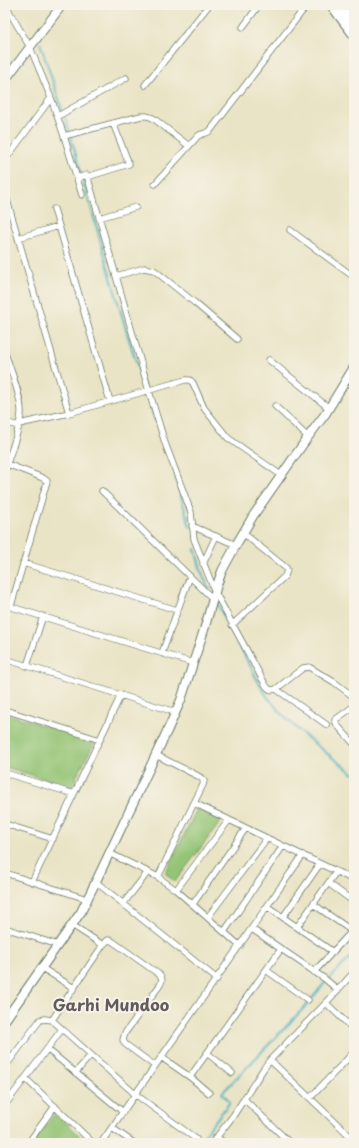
<svg xmlns="http://www.w3.org/2000/svg" width="359" height="1148" viewBox="0 0 359 1148" font-family="'Playpen Sans',sans-serif">
  <rect width="100%" height="100%" fill="#f7f3e8"/>
  <filter id="ink" filterUnits="userSpaceOnUse"><feTurbulence type="fractalNoise" baseFrequency=".025" numOctaves="2"/><feDisplacementMap in="SourceGraphic" scale="8" xChannelSelector="R" yChannelSelector="G"/><feConvolveMatrix kernelMatrix="1 2 1 2 8 2 1 2 1" color-interpolation-filters="sRGB"/></filter>
  <filter id="wash" filterUnits="userSpaceOnUse"><feTurbulence type="fractalNoise" baseFrequency=".012" numOctaves="4" result="noise"/><feDisplacementMap in="SourceGraphic" scale="16" xChannelSelector="R" yChannelSelector="G"/><feGaussianBlur stdDeviation="0.9" result="paint"/><feColorMatrix in="noise" values="0 0 0 0 0 0 0 0 0 0 0 0 0 0 0 0 0 1.4 0 .05"/><feComposite in="paint" operator="in"/></filter>
  <g filter="url(#wash)">
    <rect width="100%" height="100%" fill="#e9e4c5"/>
    <path fill="#94c474" stroke="#5a8054" d="M 5,713 L 95,742 L 71,787 L 5,767 Z
      M 197,809 L 222,820 L 175,882 L 165,873 Z
      M 56,1112 L 87,1143 L 34,1143 Z"/>
    <g fill="none" stroke-linecap="round" stroke-linejoin="round">
      <path stroke="#41adbf" stroke-width="2" d="M 40,43 L 68,127 L 126,330 L 155,421
        M 175,476 L 190,527
        M 195,549 C 199,561 202,580 210,590
        M 217,603 C 228,624 238,645 250,665 C 256,677 261,690 270,700 C 293,729 324,751 354,774
        M 198,1143 L 230,1102 L 222,1093 L 303,1009 L 323,985 L 354,954"/>
    </g>
  </g>
  <g filter="url(#ink)">
    <g fill="none" stroke-linecap="round" stroke-linejoin="round">
      <g stroke="#667767" stroke-width="7">
        <path id="street" d="M 7,5 L 10,13 L 30,47 L 51,98 L 64,136 L 82,195
          M 243,27 L 259,5
          M 145,85 L 209,5
          M 58,116 L 126,78
          M 64,136 L 141,116 L 147,116 L 153,118 L 189,146
          M 5,160 L 51,98
          M 87,177 L 129,164 L 113,123
          M 77,178 L 87,175 L 149,391 L 165,443 L 191,512 L 194,539 L 215,592 L 265,684 C 268,689 270,691 276,689 L 303,668 L 309,667 L 334,682 L 354,697
          M 155,184 L 198,136 C 202,133 206,134 210,131 L 307,5
          M 5,193 L 69,413
          M 54,209 L 110,401
          M 99,218 L 136,207
          M 290,230 L 354,277
          M 18,238 L 59,226
          M 116,276 L 144,268 L 154,270 L 195,303 L 237,339
          M 5,353 C 10,368 22,398 21,413 C 20,430 10,453 5,470
          M 269,360 L 329,408
          M 275,406 L 308,437
          M 5,422 L 18,426
          M 19,424 L 69,413 L 185,380 L 190,380 L 193,383 L 204,408 L 228,438 L 281,475
          M 7,464 L 43,478 L 47,481 L 11,606
          M 102,491 L 213,599
          M 192,526 L 236,545
          M 23,563 L 177,610
          M 203,564 L 216,536
          M 5,605 L 193,663
          M 232,625 L 285,576 L 287,570 L 286,568 L 243,533
          M 162,653 L 190,576
          M 5,659 L 175,712
          M 27,666 L 43,616
          M 276,689 L 327,725
          M 354,706 L 335,720 L 337,725 L 354,744
          M 5,710 L 100,740
          M 156,755 L 198,776 L 201,778 L 204,781 L 203,785 L 194,803 L 158,877
          M 5,773 L 74,794
          M 194,803 L 354,880
          M 5,824 L 53,839
          M 109,853 L 158,877 L 176,890 L 240,946
          M 5,873 L 87,899
          M 32,882 L 121,695
          M 96,882 L 217,979
          M 328,883 L 354,902
          M 176,890 L 229,820
          M 123,904 L 148,872
          M 193,904 L 246,828
          M 313,904 L 352,931
          M 268,907 L 333,952
          M 208,917 L 267,838
          M 283,917 L 320,864
          M 72,925 L 103,945
          M 297,927 L 336,872
          M 5,928 L 58,945
          M 252,929 L 325,979 L 338,990
          M 224,932 L 283,846
          M 42,968 L 74,988
          M 266,970 L 308,1000
          M 314,972 L 354,929
          M 326,1003 L 354,1030
          M 52,1020 L 103,945 L 108,940 L 112,941 L 160,975 C 163,979 162,981 160,985 L 125,1033 L 123,1040 L 125,1044 L 155,1066
          M 47,1049 L 123,1112
          M 207,1053 L 232,1073
          M 161,1057 L 190,1077 L 209,1093
          M 270,1060 L 354,1140
          M 5,1067 L 40,1020 L 45,1019 L 52,1020 L 135,1094 L 196,1139
          M 75,1073 L 91,1055
          M 190,1077 L 281,949
          M 25,1078 L 93,1143
          M 310,1098 L 354,1052
          M 244,1099 L 290,1143
          M 5,1105 L 62,1029
          M 112,1128 L 134,1143
          M 217,1137 L 224,1143
          M 5,1140 L 9,1143
          M 28,1143 L 55,1106
          M 101,1143 L 303,855
          M 212,1143 L 233,1116 L 264,1068 L 270,1060 L 326,1003 L 354,972"/>
      </g>
      <g stroke="#667767" stroke-width="10">
        <path id="secondary" d="M 5,80 L 62,5
          M 5,1020 L 81,912 L 99,875 L 169,727 L 181,700 L 204,630 L 217,585 L 222,571 L 236,545 L 253,516 L 308,437 L 326,413 L 354,367"/>
      </g>
      <g stroke="#667767" stroke-width="12">
        <path id="highway" d="M 332,5 L 354,34
          M 343,5 L 354,19"/>
      </g>
      <use href="#street" stroke="#fff" stroke-width="5.5"/>
      <use href="#secondary" stroke="#fff" stroke-width="8"/>
      <use href="#highway" stroke="#fff" stroke-width="10"/>
    </g>
  </g>
  <g text-anchor="middle" dominant-baseline="central" stroke-width="4" stroke-linejoin="round" paint-order="stroke">
    <g font-size="16" font-weight="bold" fill="#625b5e" stroke="#f7f3e8">
      <text x="111" y="1004">Garhi Mundoo</text>
    </g>
  </g>
  <rect width="359" height="1148" fill="none" stroke="#f7f3e8" stroke-width="20"/>
</svg>
